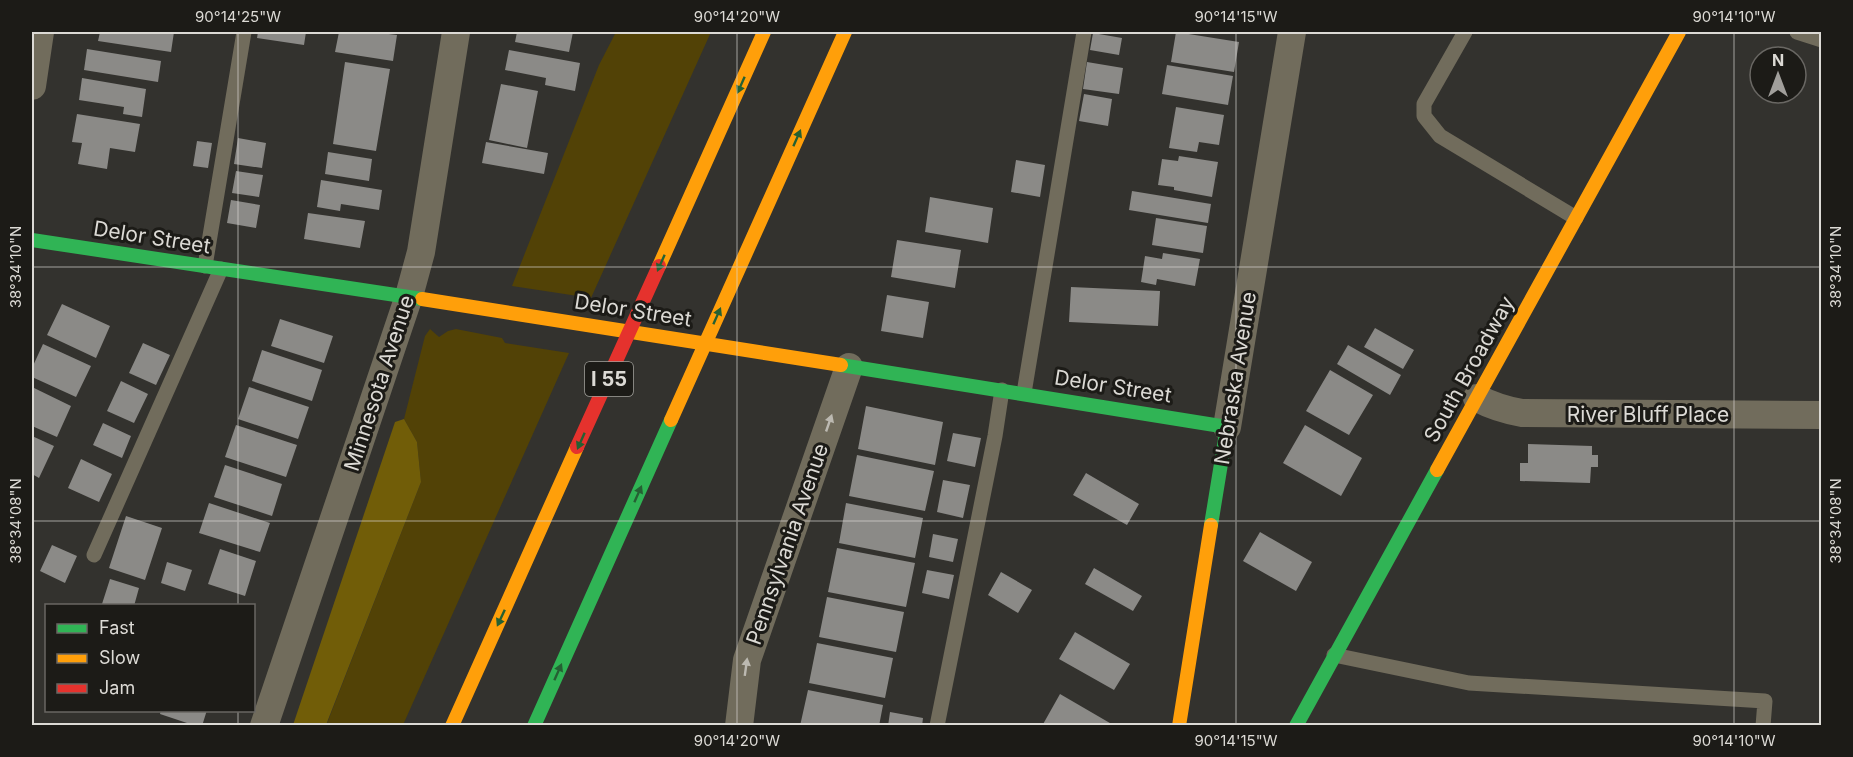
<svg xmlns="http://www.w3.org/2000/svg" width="1853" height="757" viewBox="0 0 1853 757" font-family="Inter,sans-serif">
  <rect width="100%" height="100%" fill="#33322e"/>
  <path fill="#524206" d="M 616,32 L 711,32 L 591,298 L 512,286 L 599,65 Z
    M 430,329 L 439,337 L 448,331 L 456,329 L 502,338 L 505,343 L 569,353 L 403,725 L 326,726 L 421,482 L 417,442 L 404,419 L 425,336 Z"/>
  <path fill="#715d08" d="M 404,419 L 417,442 L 421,482 L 326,725 L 293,725 L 395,422 Z"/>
  <path fill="#8b8a87" d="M 100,32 L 174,32 L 171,52 L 98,41 Z
    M 258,32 L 306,32 L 304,45 L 257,38 Z
    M 339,32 L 372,32 L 397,35 L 393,61 L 335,52 Z
    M 517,32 L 573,32 L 569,52 L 515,42 Z
    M 1176,32 L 1239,42 L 1234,72 L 1171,62 Z
    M 1093,33 L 1122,38 L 1119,55 L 1090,50 Z
    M 87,49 L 161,61 L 158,82 L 84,70 Z
    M 509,50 L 580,63 L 575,91 L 545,85 L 546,78 L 505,70 Z
    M 345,62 L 390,69 L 376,151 L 333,144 Z
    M 1087,62 L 1123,68 L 1119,94 L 1083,89 Z
    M 1167,65 L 1233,76 L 1228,105 L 1162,94 Z
    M 82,78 L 146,89 L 142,117 L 123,114 L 124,107 L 79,100 Z
    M 501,84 L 538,91 L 527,148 L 489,140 Z
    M 1084,94 L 1112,99 L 1108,126 L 1079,121 Z
    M 1176,107 L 1224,115 L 1219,145 L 1199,142 L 1197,152 L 1169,148 Z
    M 77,114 L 140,124 L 135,152 L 110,148 L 107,169 L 78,164 L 82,143 L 72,142 Z
    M 238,138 L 266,143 L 262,168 L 234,164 Z
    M 197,141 L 212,143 L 208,168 L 193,166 Z
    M 486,142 L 548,153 L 544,174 L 482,163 Z
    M 328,152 L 372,159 L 369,181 L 325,174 Z
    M 1179,156 L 1218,162 L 1212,197 L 1174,190 L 1174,187 L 1158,185 L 1162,159 L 1178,161 Z
    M 1016,160 L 1045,165 L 1040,197 L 1011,192 Z
    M 236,171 L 263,175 L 259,197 L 232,193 Z
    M 321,180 L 382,190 L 379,210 L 341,204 L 340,211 L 317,207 Z
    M 1132,191 L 1211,204 L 1208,223 L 1129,210 Z
    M 930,197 L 993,208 L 988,243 L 925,232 Z
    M 231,200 L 260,205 L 256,228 L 227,223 Z
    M 308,213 L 365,221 L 360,248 L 304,239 Z
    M 1156,218 L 1207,226 L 1203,253 L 1152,245 Z
    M 897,240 L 961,250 L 955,288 L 891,277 Z
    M 1163,253 L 1200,259 L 1195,286 L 1157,279 L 1156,285 L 1141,282 L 1145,256 L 1162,259 Z
    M 1071,287 L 1160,291 L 1158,326 L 1069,322 Z
    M 887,295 L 929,302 L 923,338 L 881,331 Z
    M 62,304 L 110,326 L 96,358 L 47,335 Z
    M 280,319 L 333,336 L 324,363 L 271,346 Z
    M 1375,328 L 1414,350 L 1403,369 L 1364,347 Z
    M 143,343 L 170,355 L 156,385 L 129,373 Z
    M 43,344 L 91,366 L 76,397 L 32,377 L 32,368 Z
    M 1348,345 L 1401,375 L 1390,395 L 1337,364 Z
    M 262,350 L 322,370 L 312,401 L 252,381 Z
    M 1330,370 L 1373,395 L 1349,435 L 1306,411 Z
    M 121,381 L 148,394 L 134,423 L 107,411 Z
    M 32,387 L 71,406 L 57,437 L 32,426 Z
    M 249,387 L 309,407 L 298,439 L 238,419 Z
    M 866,406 L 943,422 L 935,465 L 858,449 Z
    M 103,423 L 131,436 L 122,458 L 93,445 Z
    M 236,425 L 297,445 L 286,477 L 225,457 Z
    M 1305,425 L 1362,458 L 1341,496 L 1283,463 Z
    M 953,433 L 981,438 L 975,467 L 947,461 Z
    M 32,436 L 54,446 L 39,478 L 32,474 Z
    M 1528,444 L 1592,446 L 1592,455 L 1598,455 L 1598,467 L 1591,467 L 1590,483 L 1520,481 L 1520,463 L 1528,463 Z
    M 857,455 L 934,471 L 925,511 L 849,496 Z
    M 81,459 L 112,474 L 99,502 L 68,488 Z
    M 225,465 L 282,484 L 272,516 L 214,497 Z
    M 1086,473 L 1139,504 L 1127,525 L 1073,495 Z
    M 943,480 L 970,485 L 963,518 L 937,512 Z
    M 209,503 L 270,523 L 260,552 L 199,533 Z
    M 846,503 L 923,518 L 915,558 L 839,543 Z
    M 126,516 L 162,528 L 145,580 L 109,568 Z
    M 1260,532 L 1312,562 L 1296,591 L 1243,561 Z
    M 933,534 L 958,539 L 953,562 L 929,557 Z
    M 52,545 L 77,556 L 65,583 L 40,571 Z
    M 837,548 L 915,563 L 906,607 L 828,592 Z
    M 220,549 L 256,561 L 245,596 L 208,584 Z
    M 167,562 L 192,570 L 185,591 L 161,583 Z
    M 1094,568 L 1142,596 L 1133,611 L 1085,584 Z
    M 927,570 L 954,575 L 949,599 L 922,593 Z
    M 1001,572 L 1032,590 L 1018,613 L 988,595 Z
    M 110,579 L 139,588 L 134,606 L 102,604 Z
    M 827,597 L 904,612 L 896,652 L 819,637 Z
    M 1075,632 L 1130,664 L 1114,690 L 1059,659 Z
    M 817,643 L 893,658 L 885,698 L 809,683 Z
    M 808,690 L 883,705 L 879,726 L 800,726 Z
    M 1060,694 L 1115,726 L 1042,726 Z
    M 161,710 L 207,710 L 202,726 L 196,726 L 160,714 Z
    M 890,712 L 923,718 L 922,726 L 888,726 Z"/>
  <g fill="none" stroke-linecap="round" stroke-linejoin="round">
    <path stroke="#716c5c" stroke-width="15" d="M 1465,32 L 1424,104 L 1424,116 L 1440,136 L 1576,218
      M 1797,32 L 1822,40
      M 205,266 L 244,32
      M 1024,393 L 1084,32
      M 94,555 L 221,269
      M 1334,655 L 1469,683 L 1765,701 L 1763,726
      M 937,726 L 995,436 L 1002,390"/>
    <path stroke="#716c5c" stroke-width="28" d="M 32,86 L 40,32
      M 1477,398 C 1492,406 1505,410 1522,413 L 1822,415
      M 1227,427 L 1292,32
      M 264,726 L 409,296 L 421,252 L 456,32
      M 739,726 L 747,660 L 849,367"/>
    <path stroke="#30b455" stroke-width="14" d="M 32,240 L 422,299
      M 841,365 L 1227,427 L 1211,525
      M 534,726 L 671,420
      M 1296,726 L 1437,470"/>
    <path stroke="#ff9f0a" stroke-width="14" d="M 659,266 L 764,32
      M 422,299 L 841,365
      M 671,420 L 845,32
      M 1437,470 L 1679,32
      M 452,726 L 577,447
      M 1179,726 L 1211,525"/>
    <path stroke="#e5322d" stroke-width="14" d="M 577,447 L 659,266"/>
  </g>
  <defs><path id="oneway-solid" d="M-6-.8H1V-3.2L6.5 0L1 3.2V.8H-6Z" transform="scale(1.5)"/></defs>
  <g fill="#256033">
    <use href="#oneway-solid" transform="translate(741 85) rotate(114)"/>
    <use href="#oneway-solid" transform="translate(797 138) rotate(-66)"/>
    <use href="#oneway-solid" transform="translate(661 263) rotate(114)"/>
    <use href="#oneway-solid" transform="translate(717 316) rotate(-66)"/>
    <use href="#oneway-solid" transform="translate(581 441) rotate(114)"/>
    <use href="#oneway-solid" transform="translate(638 494) rotate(-66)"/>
    <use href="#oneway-solid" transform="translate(501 618) rotate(115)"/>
    <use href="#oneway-solid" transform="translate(558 672) rotate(-66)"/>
  </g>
  <g fill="#bcb9b1">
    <use href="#oneway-solid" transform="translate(829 423) rotate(-71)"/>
    <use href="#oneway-solid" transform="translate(746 667) rotate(-82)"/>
  </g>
  <path fill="none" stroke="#dcdad5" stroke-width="1.5" stroke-opacity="0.45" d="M 238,32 L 238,606M 737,32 L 737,726M 1236,32 L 1236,726M 1734,32 L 1734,726M 32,267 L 1822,267M 32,521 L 1822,521M 238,710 L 238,726"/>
  <g text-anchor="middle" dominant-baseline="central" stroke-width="6" stroke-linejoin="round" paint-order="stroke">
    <rect fill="#1c1b17" stroke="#a2a19c" stroke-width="1.5" x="585" y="362" width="48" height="34" rx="4.5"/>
    <g font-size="20" font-weight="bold" fill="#dcdad5">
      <text x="609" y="379">I 55</text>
    </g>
    <g font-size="21" fill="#dcdad5" stroke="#1c1b17">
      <text transform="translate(152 237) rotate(9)">Delor Street</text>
      <text transform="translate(633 310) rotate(9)">Delor Street</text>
      <text transform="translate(1469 369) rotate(-61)">South Broadway</text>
      <text transform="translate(1235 378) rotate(-81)">Nebraska Avenue</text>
      <text transform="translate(379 383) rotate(-72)">Minnesota Avenue</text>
      <text transform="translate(1113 386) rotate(9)">Delor Street</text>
      <text x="1648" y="414">River Bluff Place</text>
      <text transform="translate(787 544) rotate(-71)">Pennsylvania Avenue</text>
    </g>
  </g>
  <rect width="1853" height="757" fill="none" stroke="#1c1b17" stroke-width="66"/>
  <rect x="45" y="604" width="210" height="108" fill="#1c1b17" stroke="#696763" stroke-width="1.5"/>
  <rect x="57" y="624" width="30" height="9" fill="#30b455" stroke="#696763" stroke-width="1.5"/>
  <text x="99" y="634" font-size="18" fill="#dcdad5">Fast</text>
  <rect x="57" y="654" width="30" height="9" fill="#ff9f0a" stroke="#696763" stroke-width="1.5"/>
  <text x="99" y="664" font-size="18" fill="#dcdad5">Slow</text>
  <rect x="57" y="684" width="30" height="9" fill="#e5322d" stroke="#696763" stroke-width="1.5"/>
  <text x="99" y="694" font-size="18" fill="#dcdad5">Jam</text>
  <g transform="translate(1778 75)"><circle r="28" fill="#1c1b17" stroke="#696763" stroke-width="1.5"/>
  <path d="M0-4.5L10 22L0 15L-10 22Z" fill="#a19f9b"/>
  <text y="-9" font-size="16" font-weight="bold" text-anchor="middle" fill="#dcdad5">N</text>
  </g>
  <rect x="33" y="33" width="1787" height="691" fill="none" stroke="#dcdad5" stroke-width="2"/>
  <g font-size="15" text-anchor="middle" fill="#dcdad5">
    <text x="238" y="22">90°14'25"W</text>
    <text x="737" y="22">90°14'20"W</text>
    <text x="1236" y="22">90°14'15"W</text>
    <text x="1734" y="22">90°14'10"W</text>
    <text transform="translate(16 267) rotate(-90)" y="5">38°34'10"N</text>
    <text transform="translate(1836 267) rotate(-90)" y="5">38°34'10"N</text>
    <text transform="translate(16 521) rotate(-90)" y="5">38°34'08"N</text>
    <text transform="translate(1836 521) rotate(-90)" y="5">38°34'08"N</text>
    <text x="737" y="746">90°14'20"W</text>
    <text x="1236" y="746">90°14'15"W</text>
    <text x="1734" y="746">90°14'10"W</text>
  </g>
</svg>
